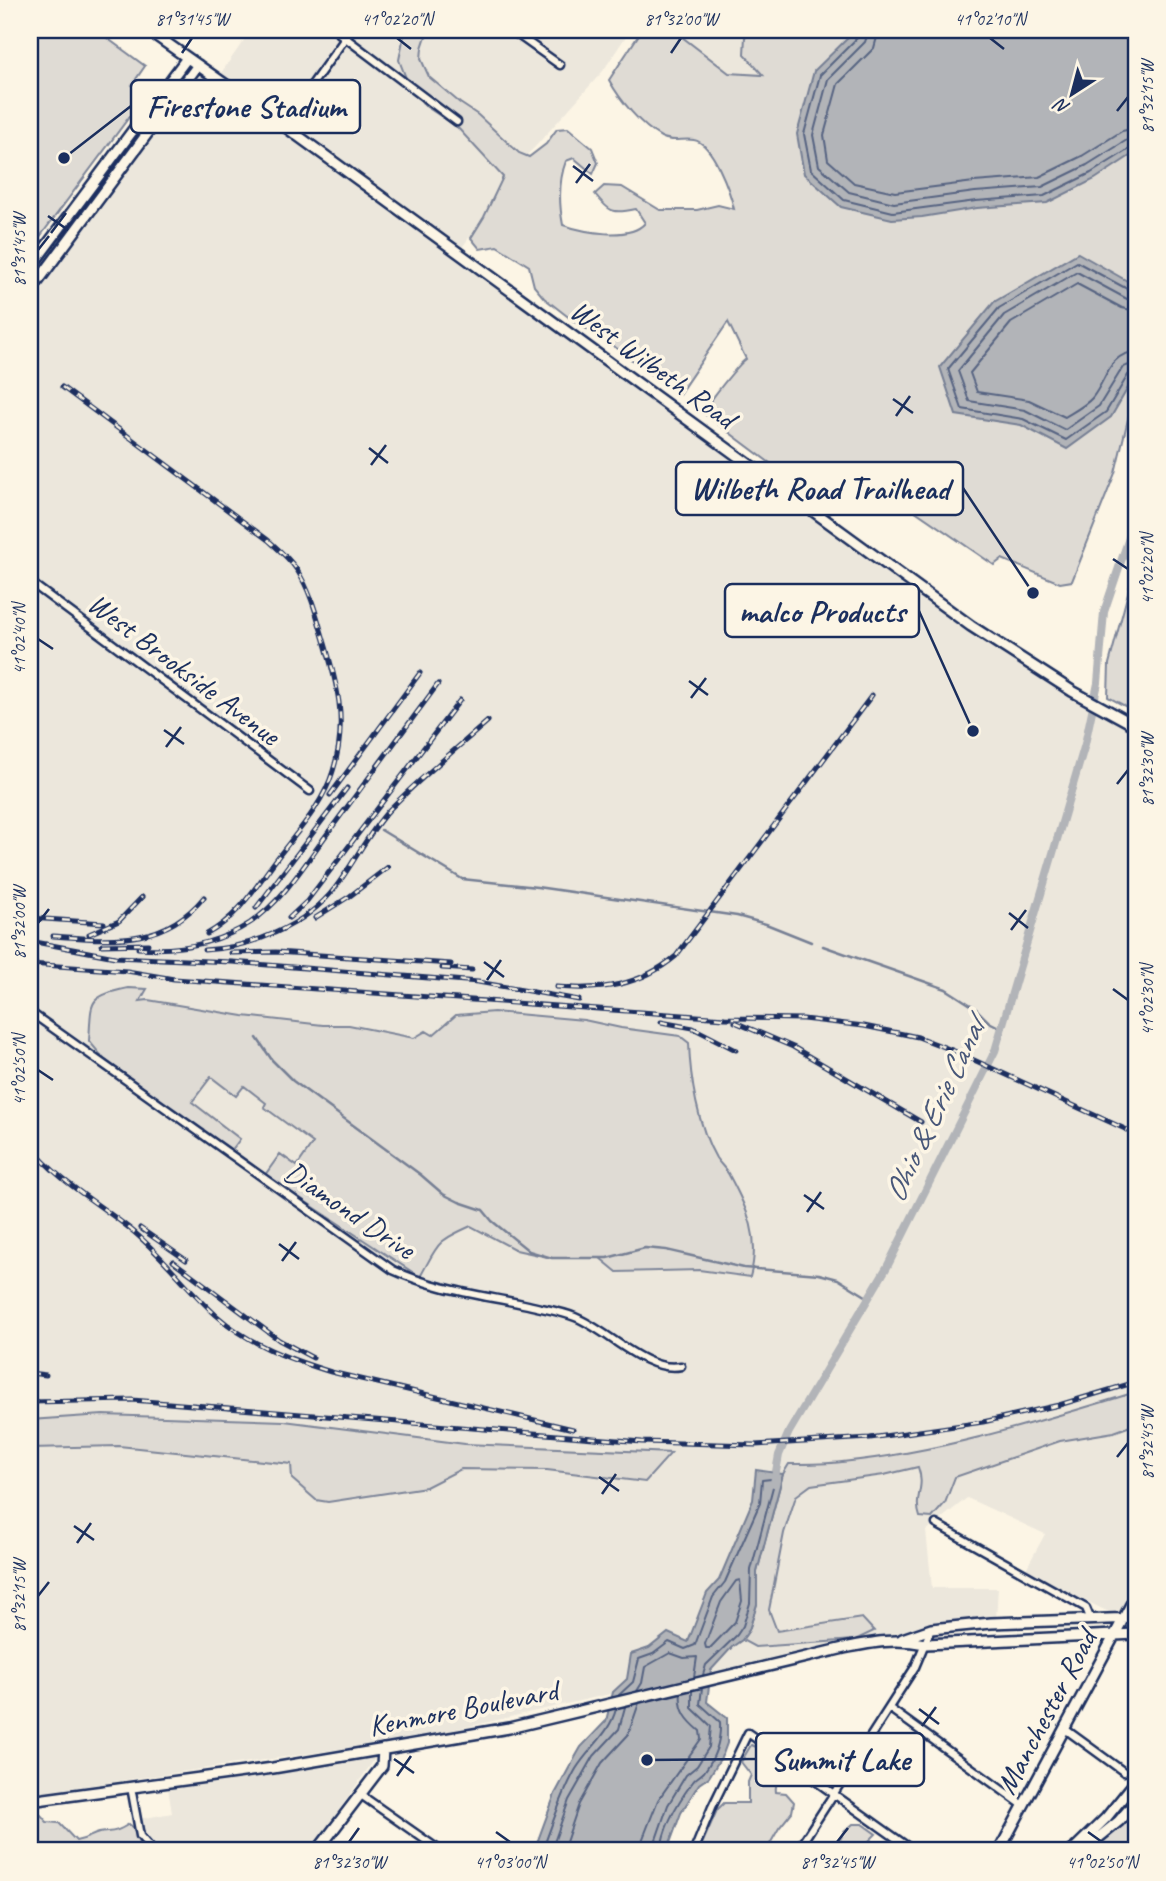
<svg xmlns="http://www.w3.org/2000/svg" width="1166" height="1881" viewBox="0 0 1166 1881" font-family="Caveat,sans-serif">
  <rect width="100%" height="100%" fill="#fcf5e5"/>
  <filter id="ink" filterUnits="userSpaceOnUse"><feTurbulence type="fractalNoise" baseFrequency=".0143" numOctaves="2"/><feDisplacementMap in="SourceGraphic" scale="14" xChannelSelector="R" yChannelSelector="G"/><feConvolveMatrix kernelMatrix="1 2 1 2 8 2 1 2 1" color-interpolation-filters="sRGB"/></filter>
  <g filter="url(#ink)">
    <path fill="#ece7dc" d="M 251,30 L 335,30 L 345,37 L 351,30 L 630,30 L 603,71 L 534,148 L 503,178 L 484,217 L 458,253 L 964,621 L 1136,726 L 1136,1580 L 1117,1616 L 1025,1571 L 1045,1534 L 967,1498 L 926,1531 L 932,1588 L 998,1588 L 996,1619 L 649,1685 L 423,1737 L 30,1794 L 30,292 L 198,65 L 217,79 Z
      M 673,30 L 752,30 L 745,37 L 764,75 L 729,73 Z
      M 379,1753 L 310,1851 L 159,1851 L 148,1843 L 140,1819 L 172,1813 L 168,1788 Z"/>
    <path fill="#dfdbd4" stroke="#7d8599" stroke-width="2" d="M 30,30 L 96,30 L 145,66 L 132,85 L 144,97 L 30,250 Z
      M 405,30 L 428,30 L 422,48 L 421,59 L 429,77 L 460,103 L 478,115 L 519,153 L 529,157 L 546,144 L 557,129 L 568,128 L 592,148 L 598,163 L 593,174 L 574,158 L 566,161 C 558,182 559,204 563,225 C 584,232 629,241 645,223 L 636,209 C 613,214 610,213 595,194 L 604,186 L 622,187 L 660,210 L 697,210 L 718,205 L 734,209 C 730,192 713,143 694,140 C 683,138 672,143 661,137 C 641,126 620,100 609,80 L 642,30 L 673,30 L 729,73 L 763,75 L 744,54 L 745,37 L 752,30 L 1136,30 L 1136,386 L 1115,473 L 1072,581 L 1060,583 L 1002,559 L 994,565 L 908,506 L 909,499 L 882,478 L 860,510 L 830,508 L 702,412 C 713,398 733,369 746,359 L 728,322 L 679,394 L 654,377 L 606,340 L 576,323 L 544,298 L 534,286 L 529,266 L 497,246 L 480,249 L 471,238 L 484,217 L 503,177 L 457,127 L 424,105 L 406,78 L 399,60 Z
      M 1136,563 L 1136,712 L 1108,697 L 1109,664 Z
      M 128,988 L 147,989 L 140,1001 L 148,1000 L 243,1016 L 323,1025 L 349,1025 L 414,1038 L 426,1031 L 433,1035 L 456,1015 L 494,1012 L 584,1020 L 621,1028 L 680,1036 L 689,1043 C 690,1078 698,1127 716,1158 C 720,1164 726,1169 729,1175 C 748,1210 761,1238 750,1277 L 699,1270 L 617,1272 L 600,1258 L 552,1258 L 516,1250 L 471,1226 C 435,1242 439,1243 420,1277 L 265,1175 L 280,1154 L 297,1166 L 313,1143 L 264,1107 L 266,1103 L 244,1086 L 236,1096 L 211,1077 L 192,1102 L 240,1139 L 231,1151 L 104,1059 L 89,1041 C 92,1001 86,997 128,988 Z
      M 1136,1392 L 1136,1424 L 1114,1432 L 1060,1441 L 955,1477 L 945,1503 L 932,1518 L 920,1517 C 913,1496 926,1489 918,1467 L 884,1475 L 811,1485 L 796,1496 L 784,1533 L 769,1610 L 777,1631 L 862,1618 L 874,1631 L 855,1640 L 755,1647 L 742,1640 L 749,1630 L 757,1604 L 757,1572 L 783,1474 L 789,1464 C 806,1464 825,1464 842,1462 C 943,1452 1040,1421 1136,1392 Z
      M 103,1415 L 284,1421 L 465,1444 L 671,1453 L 645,1482 L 547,1470 L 461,1469 L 426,1487 L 328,1502 L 316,1500 L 292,1479 L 291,1464 L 119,1446 L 30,1448 L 30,1420 Z
      M 751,1745 L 767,1751 L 781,1761 C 782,1773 774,1780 776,1792 L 786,1793 L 794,1802 L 792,1812 L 779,1828 L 766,1851 L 699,1851 L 717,1810 L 724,1803 L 748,1803 L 748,1782 L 751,1775 L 741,1762 Z
      M 1136,1809 L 1136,1851 L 1089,1851 L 1115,1830 Z
      M 30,1811 L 41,1815 L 47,1822 L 59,1823 L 76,1841 C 87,1839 91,1835 99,1833 C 113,1831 115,1833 129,1824 L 134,1828 L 139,1844 L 137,1847 L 123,1851 L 30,1851 Z
      M 853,1824 L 862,1824 L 876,1834 L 859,1851 L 834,1851 L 844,1832 Z"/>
    <path fill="#b2b4b8" stroke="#767f94" stroke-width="2" d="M 856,30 L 1136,30 L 1136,152 L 1095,179 L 1047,203 L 977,208 L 922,217 L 892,219 L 841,207 L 804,174 L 797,134 L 814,71 Z
      M 1078,253 L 1136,286 L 1136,374 L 1111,417 L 1067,449 L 1021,425 L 956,415 L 940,367 L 994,302 Z
      M 756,1470 L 783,1474 L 757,1572 L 757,1604 L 749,1630 L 742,1640 L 732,1647 L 711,1670 L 707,1702 L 727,1718 L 727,1743 L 723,1754 L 709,1777 L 699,1784 L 681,1813 L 667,1851 L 534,1851 L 555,1794 L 569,1768 L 581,1747 L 606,1721 L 613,1692 L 627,1679 L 631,1654 L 649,1648 L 668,1633 L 688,1642 L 707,1593 L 719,1580 L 753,1500 Z"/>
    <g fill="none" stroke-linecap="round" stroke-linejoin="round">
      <path stroke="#576482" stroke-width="2" d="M 860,30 L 858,37 L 820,75 L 804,134 L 811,170 L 844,200 L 893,212 L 976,201 L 1044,196 L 1091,173 L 1131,148 L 1136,147
        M 869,30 L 865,42 L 828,79 L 813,135 L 819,166 L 849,192 L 894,203 L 975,192 L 1042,187 L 1087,165 L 1127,140 L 1136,138
        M 879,30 L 874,48 L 838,84 L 824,135 L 828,160 L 854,183 L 895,192 L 974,182 L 1039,177 L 1082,156 L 1122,131 L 1136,128
        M 1136,292 L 1131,291 L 1077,262 L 999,308 L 948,369 L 962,409 L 1023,419 L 1066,440 L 1106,412 L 1128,375 L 1136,371
        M 1136,300 L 1127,299 L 1077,272 L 1004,315 L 958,371 L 969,401 L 1025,410 L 1065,430 L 1099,406 L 1123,367 L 1136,363
        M 1136,311 L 1122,308 L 1077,284 L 1011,323 L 970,373 L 977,392 L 1029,400 L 1065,417 C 1073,412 1086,405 1092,398 C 1107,380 1108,353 1136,352
        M 740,1580 L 742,1601 L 735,1622 L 710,1648 L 706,1648 L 705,1644 L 721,1602 L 736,1581 Z
        M 637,1691 L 642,1683 L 645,1667 L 670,1653 L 684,1658 L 697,1657 L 694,1677
        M 619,1695 L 633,1682 L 639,1659 L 653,1654 L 669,1642 L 685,1649 L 695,1645 L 713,1597 L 725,1582 L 760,1503 L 762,1480 L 771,1479 L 774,1483 L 751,1570 L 750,1603 L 743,1626 L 737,1635 L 706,1665 L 703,1675
        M 542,1851 C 553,1823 561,1795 576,1769 C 589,1748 610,1733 616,1709
        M 551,1851 L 569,1800 L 594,1756 L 619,1729 L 625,1707
        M 563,1851 L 579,1804 L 602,1763 L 628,1735 L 639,1703
        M 641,1851 L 642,1841 L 658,1800 L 701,1739 L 700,1731 C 687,1720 679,1711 681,1693
        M 652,1851 L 668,1805 L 686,1775 L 697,1766 L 709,1747 L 711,1726 L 692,1708 L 692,1691
        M 661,1851 C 663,1828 678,1802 692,1783 C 695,1778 700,1776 704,1772 C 716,1756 721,1741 720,1722 L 700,1704 L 702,1688"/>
      <path stroke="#767f94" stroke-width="2.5" d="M 381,830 L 462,879 L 537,887 L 737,916 L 766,924 L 811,942
        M 823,946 L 946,989 L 974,1007 L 989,1022 L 1001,1028
        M 257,1038 L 272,1060 L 293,1081 L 421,1175 L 443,1194 L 459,1202 L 483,1210 L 492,1221 L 529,1251 L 552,1258 L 607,1258 L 645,1248 L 666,1250 L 744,1268 L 819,1274 L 838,1279 L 869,1298"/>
      <path stroke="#b2b4b8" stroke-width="8" d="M 774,1483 L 779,1455 L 789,1432 L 887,1267 L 995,1051 L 1085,744 L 1098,683 L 1104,612 L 1136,517"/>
      <g stroke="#1b2f5e" stroke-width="11">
        <path id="street" d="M 335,30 L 457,122
          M 511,30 L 560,65
          M 165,42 L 173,30
          M 283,125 L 351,30
          M 30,582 L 310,791
          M 30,1012 L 393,1270 C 436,1290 482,1295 528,1305 C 544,1309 560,1311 575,1317 C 608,1330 645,1373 681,1366
          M 936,1524 L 1086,1608 L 1091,1620
          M 889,1708 L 1024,1806
          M 1065,1729 L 1124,1772
          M 131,1787 L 140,1836 L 153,1851
          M 361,1795 L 441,1851
          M 694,1851 L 712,1807 L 748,1733 L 914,1851
          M 797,1851 L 915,1667 L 931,1629"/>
      </g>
      <g stroke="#1b2f5e" stroke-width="14">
        <path id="secondary" d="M 148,30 L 283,125 L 971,626 L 1072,691 L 1136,726
          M 30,268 L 187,58
          M 30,292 L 198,65
          M 902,1639 L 931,1629 L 991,1623 L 1136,1618
          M 30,1801 L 273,1768 L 509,1728 L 844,1648 C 874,1642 895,1638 926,1644 L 1136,1634
          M 317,1851 L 382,1766 L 383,1749
          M 999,1851 L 1136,1595
          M 1072,1851 L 1106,1818 L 1136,1781
          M 1082,1851 L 1119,1821 L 1136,1801"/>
      </g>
      <use href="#street" stroke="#fcf5e5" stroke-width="6"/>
      <use href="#secondary" stroke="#fcf5e5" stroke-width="9"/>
      <g stroke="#1b2f5e" stroke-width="5">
        <path id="rail" d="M 62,387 L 268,540 C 278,549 289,558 297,570 C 309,589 315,609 321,630 C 336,680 349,719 333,771 C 323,805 296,833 275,861 C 254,889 238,917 207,934
          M 330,795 L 420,673
          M 256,908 L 347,788
          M 30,918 L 104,923
          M 289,918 L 307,901 L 460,700
          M 315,918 L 350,896 L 388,867
          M 89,934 L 119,921 L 142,897
          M 53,936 C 111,940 163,947 204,897
          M 30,941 L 115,957 L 232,962 L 478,982 L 579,1000
          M 102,945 L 148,944
          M 138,948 C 177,951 217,944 250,923 C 284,900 306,862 330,830 C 366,782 402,733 438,684
          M 204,950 C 250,948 306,926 335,888 C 354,863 368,833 389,810 C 420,778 455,750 488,721
          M 231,953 L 276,952 L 451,964
          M 30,964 L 127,971 L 174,979 L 725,1018 L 803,1019 L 864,1026 L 918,1037 L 952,1050 L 1136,1134
          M 442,968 L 472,970
          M 556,987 C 601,991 640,986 676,956 L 872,695
          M 661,1022 L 693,1028 L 736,1050
          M 735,1022 L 793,1047 L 921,1122
          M 30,1146 C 57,1180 95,1201 129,1228 C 161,1253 186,1288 216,1315 C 250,1345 289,1359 331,1372 L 573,1429
          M 140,1228 L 186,1260
          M 173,1261 L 279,1340 L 313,1358
          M 30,1373 L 46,1375
          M 30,1402 L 132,1400 L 642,1442 L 755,1445 L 870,1438 L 983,1422 L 1059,1405 L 1136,1382"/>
      </g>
      <use href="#rail" stroke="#fcf5e5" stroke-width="2.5" stroke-dasharray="8" stroke-linecap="butt"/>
    </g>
  </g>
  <path fill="none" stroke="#1b2f5e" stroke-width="2.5" d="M 397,38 L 411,49M 990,38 L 1004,49M 182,53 L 192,38M 671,53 L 681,38M 1117,111 L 1128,97M 573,166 L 593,181M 576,183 L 590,164M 48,216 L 68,230M 51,233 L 66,213M 38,250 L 49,236M 893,399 L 913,413M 896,416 L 910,396M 369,448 L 388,463M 371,465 L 386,445M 1113,559 L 1128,569M 38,639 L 53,649M 689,681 L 708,695M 691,698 L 706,678M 164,730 L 184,744M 166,747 L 181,727M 1117,784 L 1128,770M 1009,913 L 1028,928M 38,923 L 49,909M 1011,930 L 1026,910M 484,962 L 504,977M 487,980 L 501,960M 1113,989 L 1128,1000M 38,1070 L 53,1080M 804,1195 L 824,1209M 807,1212 L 821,1192M 279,1244 L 299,1259M 282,1261 L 296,1242M 1117,1457 L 1128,1443M 599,1477 L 619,1491M 602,1494 L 616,1474M 74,1526 L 94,1540M 77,1543 L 91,1523M 38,1596 L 49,1582M 919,1709 L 939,1724M 922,1726 L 936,1707M 394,1759 L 414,1773M 397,1776 L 411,1756M 496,1832 L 510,1842M 1088,1832 L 1102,1842M 349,1842 L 359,1828M 837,1842 L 848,1828"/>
  <g text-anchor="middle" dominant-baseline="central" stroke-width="7" stroke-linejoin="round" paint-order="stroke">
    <g font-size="30" fill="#1b2f5e" stroke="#fcf5e5">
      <text transform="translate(653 364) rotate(36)">West Wilbeth Road</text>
      <text transform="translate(184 669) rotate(37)">West Brookside Avenue</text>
      <text transform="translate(350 1210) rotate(34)">Diamond Drive</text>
      <text transform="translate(463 1708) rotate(-11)">Kenmore Boulevard</text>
      <text transform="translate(1046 1712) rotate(-62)">Manchester Road</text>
    </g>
    <g font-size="32" font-style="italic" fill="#485779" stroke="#fcf5e5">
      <text transform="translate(934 1111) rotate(-65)">Ohio &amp; Erie Canal</text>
    </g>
  </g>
  <path fill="none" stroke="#1b2f5e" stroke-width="2.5" d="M64 158L131 106M1033 593L963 488M973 731L919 611M647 1760L756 1759"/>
  <g fill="#1b2f5e" stroke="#fcf5e5" stroke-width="2.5">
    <circle cx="64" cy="158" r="7"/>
    <circle cx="1033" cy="593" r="7"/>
    <circle cx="973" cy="731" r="7"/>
    <circle cx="647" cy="1760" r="7"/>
  </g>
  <g fill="#fcf5e5" stroke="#1b2f5e" stroke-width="2.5">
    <rect x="131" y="80" width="229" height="53" rx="7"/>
    <rect x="676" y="462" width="287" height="53" rx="7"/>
    <rect x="725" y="584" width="194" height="53" rx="7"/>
    <rect x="756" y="1733" width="168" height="53" rx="7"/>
  </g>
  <g font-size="32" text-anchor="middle" font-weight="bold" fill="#1b2f5e">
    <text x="246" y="117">Firestone Stadium</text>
    <text x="820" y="499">Wilbeth Road Trailhead</text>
    <text x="822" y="622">malco Products</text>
    <text x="840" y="1770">Summit Lake</text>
  </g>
  <rect width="1166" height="1881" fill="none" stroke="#fcf5e5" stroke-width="77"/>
  <g transform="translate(1072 94) rotate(216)" stroke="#fcf5e5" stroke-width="5" paint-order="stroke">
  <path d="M0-5L12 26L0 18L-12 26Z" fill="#1b2f5e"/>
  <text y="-10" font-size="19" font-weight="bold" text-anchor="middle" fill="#1b2f5e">N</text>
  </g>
  <rect x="38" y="38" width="1090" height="1804" fill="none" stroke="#1b2f5e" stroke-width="2.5"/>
  <g font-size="18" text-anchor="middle" fill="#1b2f5e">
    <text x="192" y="25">81°31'45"W</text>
    <text x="397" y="25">41°02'20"N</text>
    <text x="681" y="25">81°32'00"W</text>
    <text x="990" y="25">41°02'10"N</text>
    <text transform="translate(1147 97) rotate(-90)" y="6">81°32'15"W</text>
    <text transform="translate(19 250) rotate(-90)" y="6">81°31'45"W</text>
    <text transform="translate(1147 569) rotate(-90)" y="6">41°02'20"N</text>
    <text transform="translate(19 639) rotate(-90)" y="6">41°02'40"N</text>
    <text transform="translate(1147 770) rotate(-90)" y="6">81°32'30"W</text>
    <text transform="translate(19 923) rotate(-90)" y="6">81°32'00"W</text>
    <text transform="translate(1147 1000) rotate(-90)" y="6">41°02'30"N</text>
    <text transform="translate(19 1070) rotate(-90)" y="6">41°02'50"N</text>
    <text transform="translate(1147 1443) rotate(-90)" y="6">81°32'45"W</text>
    <text transform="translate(19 1596) rotate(-90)" y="6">81°32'15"W</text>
    <text x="349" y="1868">81°32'30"W</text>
    <text x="510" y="1868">41°03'00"N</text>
    <text x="837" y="1868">81°32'45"W</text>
    <text x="1102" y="1868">41°02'50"N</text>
  </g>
</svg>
